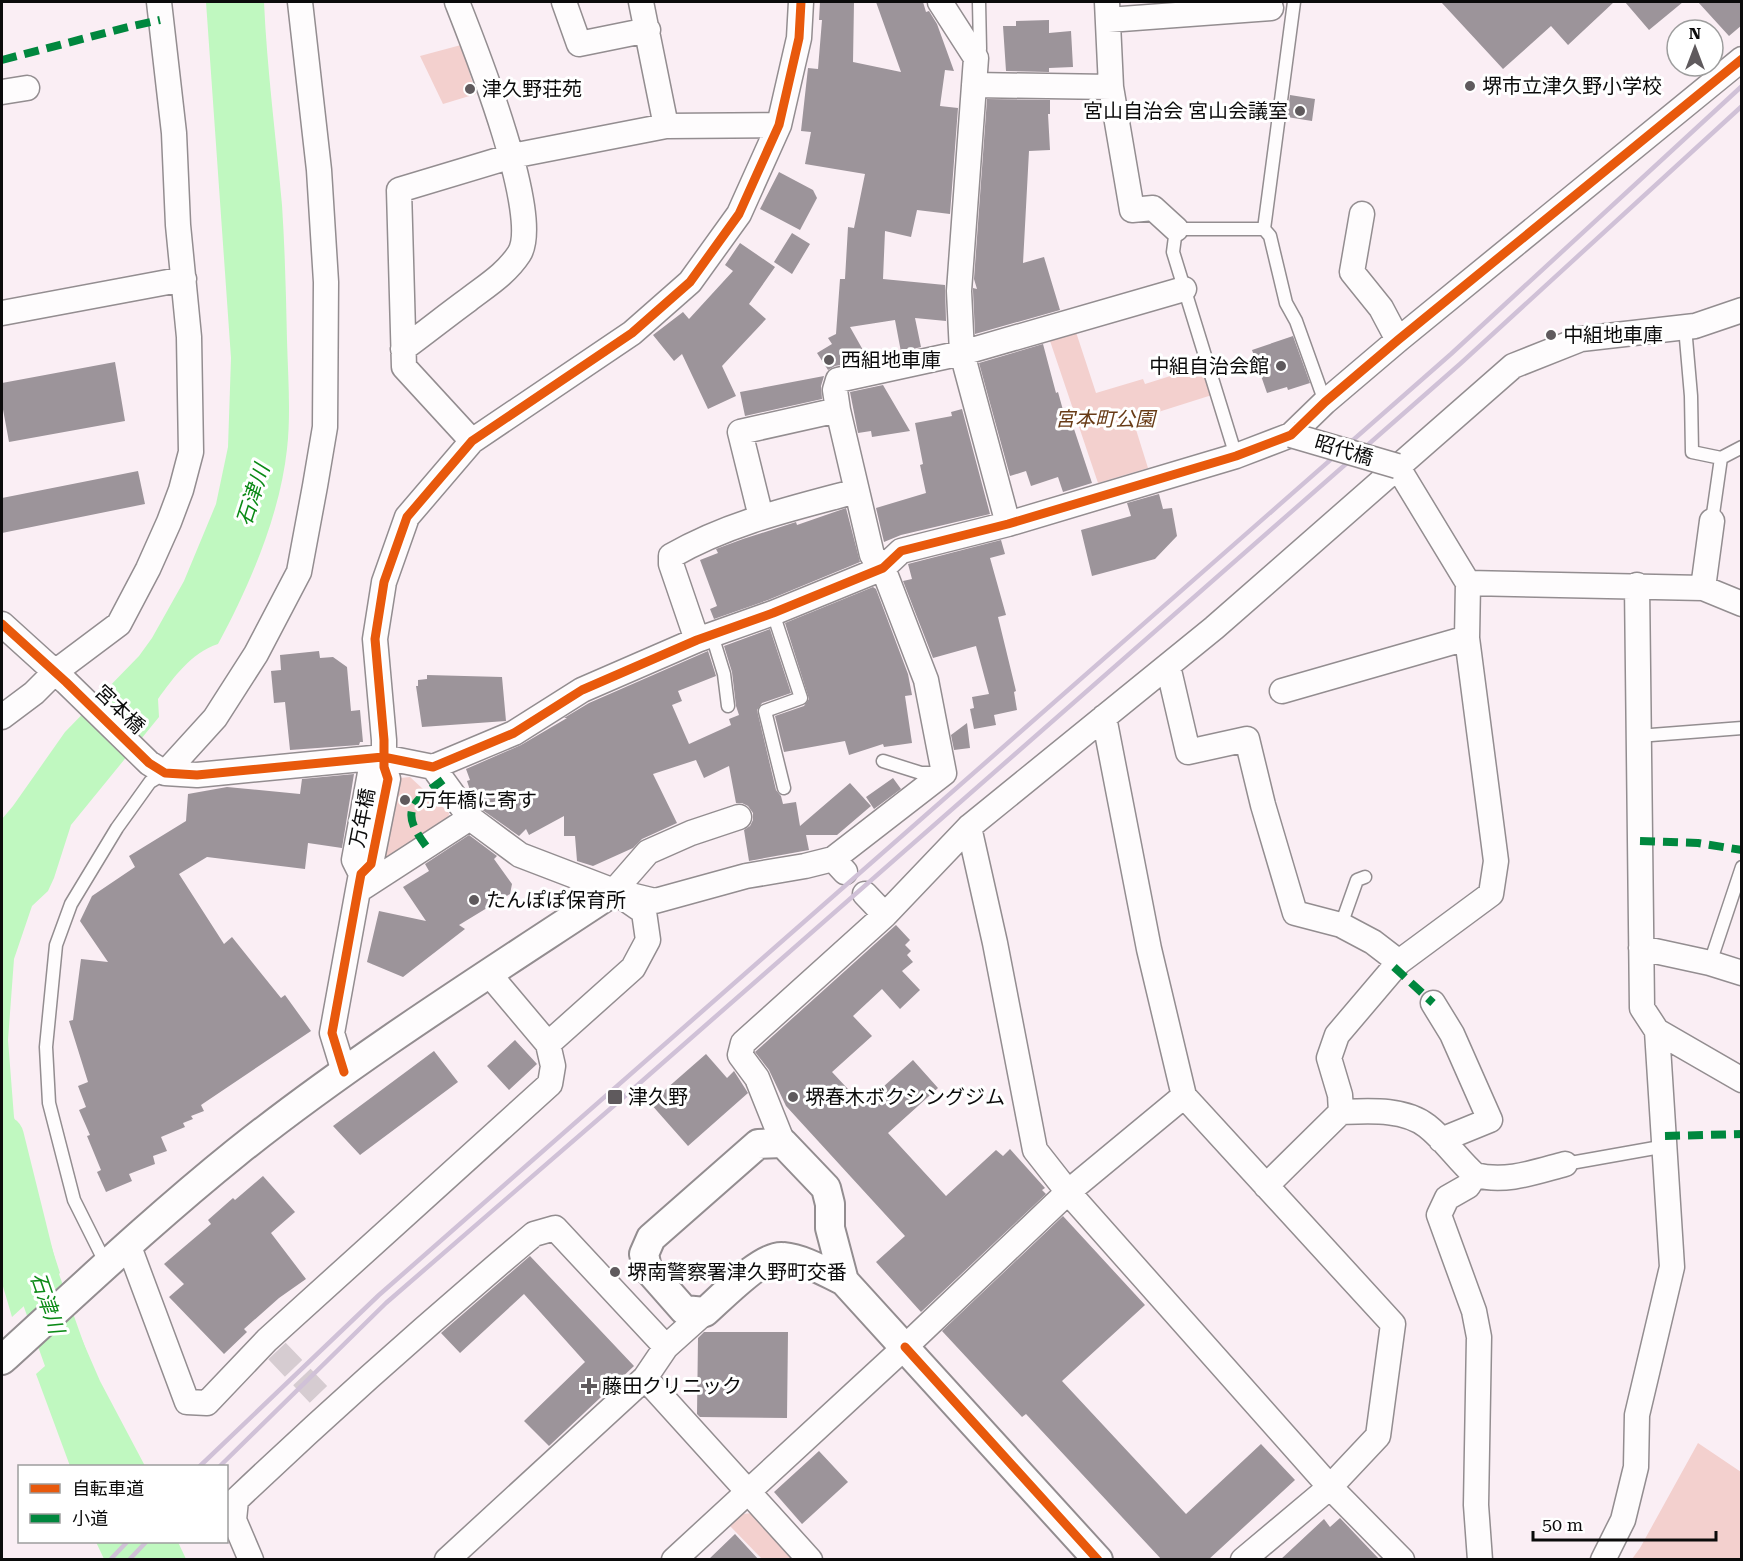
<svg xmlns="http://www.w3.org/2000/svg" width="1743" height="1561" viewBox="0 0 1743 1561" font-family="'Roboto Serif','Noto Sans JP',serif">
  <rect width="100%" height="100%" fill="#faeef4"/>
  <path fill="#f3d0ce" d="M 461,45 L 476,94 L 443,104 L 420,56 Z
    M 1074,326 L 1096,393 L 1143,379 L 1145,384 L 1202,366 L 1212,395 L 1133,420 L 1148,468 L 1098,483 L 1048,335 Z
    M 410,777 L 449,813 L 448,822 L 382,861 L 400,778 Z
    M 1698,1443 L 1741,1472 L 1741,1559 L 1632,1559 L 1640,1548 Z
    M 753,1513 L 795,1559 L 762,1559 L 730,1526 L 742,1514 Z"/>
  <path fill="#c0f8c0" d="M 206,2 L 264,2 C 267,69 276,137 282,205 C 285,250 286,295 287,340 C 288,376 291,414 287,449 C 280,515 249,587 218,644 C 191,653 174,677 158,699 L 159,717 L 71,825 L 54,878 L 48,891 L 32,906 L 14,959 L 8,1040 L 14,1117 L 24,1162 L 60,1273 L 12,1317 L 2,1283 L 2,819 L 13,806 L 65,732 L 139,656 L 152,638 L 184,581 L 216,504 L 228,447 L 231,358 Z
    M 80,1335 L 100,1381 L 145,1466 L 70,1466 L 36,1374 Z
    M 96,1542 L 178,1542 L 186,1559 L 104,1559 Z"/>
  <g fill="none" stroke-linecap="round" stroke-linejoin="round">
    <path stroke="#c0f8c0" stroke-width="44" d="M 2,1137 L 37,1278 L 104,1466"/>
  </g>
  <path fill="#9c949a" d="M 820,2 L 854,2 L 853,62 L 901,72 L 876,2 L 923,2 L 926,12 L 929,11 L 937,24 L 954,71 L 945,70 L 940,106 L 958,108 L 950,214 L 917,210 L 911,237 L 885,231 L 883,279 L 945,285 L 946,321 L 915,318 L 921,347 L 901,352 L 895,320 L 850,327 L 868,359 L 835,366 L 828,370 L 817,353 L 832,344 L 828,338 L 836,334 L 840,279 L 845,279 L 848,227 L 854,228 L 865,174 L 805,164 L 811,132 L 801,131 L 808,68 L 818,69 L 822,20 L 819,20 Z
    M 1441,2 L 1614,2 L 1568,45 L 1551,26 L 1503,69 Z
    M 1625,2 L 1683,2 L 1649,30 Z
    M 1698,2 L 1742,2 L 1742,25 L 1729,36 Z
    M 1049,20 L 1049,33 L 1071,31 L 1073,67 L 1049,68 L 1049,72 L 1006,71 L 1003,26 L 1016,26 L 1016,21 Z
    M 1290,95 L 1315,99 L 1312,121 L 1287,117 Z
    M 987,99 L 1050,100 L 1050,114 L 1048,114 L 1050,150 L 1029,151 L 1023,263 L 1044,257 L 1060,310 L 975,334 L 973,291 L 973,288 L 977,289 L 974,279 Z
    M 779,172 L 813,190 L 817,198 L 800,230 L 760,209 Z
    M 792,233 L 810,244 L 792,274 L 774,262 Z
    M 740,243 L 775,267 L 749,304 L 766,319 L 722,366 L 736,396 L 708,409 L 682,354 L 674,361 L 653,335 L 683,312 L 689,319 L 733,271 L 725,265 Z
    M 1293,336 L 1310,383 L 1288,390 L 1287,387 L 1267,393 L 1252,350 Z
    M 1043,344 L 1056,393 L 1058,392 L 1066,421 L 1071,420 L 1092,483 L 1063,492 L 1058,477 L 1031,486 L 1026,471 L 1010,476 L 979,363 Z
    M 115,362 L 125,421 L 9,442 L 2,404 L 2,383 Z
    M 824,376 L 821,386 L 822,399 L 745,416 L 740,392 Z
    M 883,385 L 910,431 L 872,437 L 871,431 L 858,433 L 850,392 Z
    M 962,409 L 990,514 L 901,535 L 884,542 L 876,508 L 926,493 L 920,465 L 923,464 L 915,423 L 952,416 L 951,412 Z
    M 138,471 L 145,504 L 2,533 L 2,498 Z
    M 1159,494 L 1163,509 L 1172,508 L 1177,536 L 1155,559 L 1092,576 L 1081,530 L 1131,516 L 1127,503 Z
    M 846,508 L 860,562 L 768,600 L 714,619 L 710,609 L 717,606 L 700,560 L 718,553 L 716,549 L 743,539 L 796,522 L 797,525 Z
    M 1001,540 L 1005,554 L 990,558 L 1006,615 L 998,617 L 1016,691 L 1014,692 L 1017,710 L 994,715 L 996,725 L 974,729 L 970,709 L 974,708 L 972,697 L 989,694 L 976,646 L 933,658 L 903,581 L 912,579 L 908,564 Z
    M 873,587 L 876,589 L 908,674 L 912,695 L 905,696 L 912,743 L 884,747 L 883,744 L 849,755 L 845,741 L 784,752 L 775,716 L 804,706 L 809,699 L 785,623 Z
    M 770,629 L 791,693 L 762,703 L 757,710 L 776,790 L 781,796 L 783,804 L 796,802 L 800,826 L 850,783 L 871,806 L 837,835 L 806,835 L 809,850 L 749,861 L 744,830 L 750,826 L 753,820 L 753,813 L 748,806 L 742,803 L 736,803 L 729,766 L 704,778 L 696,760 L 653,774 L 677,823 L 642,839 L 633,848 L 593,866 L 577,861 L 575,836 L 564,836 L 564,816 L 529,835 L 526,829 L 519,836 L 481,809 L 472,796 L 467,781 L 470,780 L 466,769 L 521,745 L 567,718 L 564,718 L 589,703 L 708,651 L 716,676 L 678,691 L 682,701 L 672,705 L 689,744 L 731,725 L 729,719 L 739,715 L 736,706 L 732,672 L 724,646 Z
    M 319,651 L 320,658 L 333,657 L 347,667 L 351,711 L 360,710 L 363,742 L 360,742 L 359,745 L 290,750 L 285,702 L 274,703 L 271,671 L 281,670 L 280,655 Z
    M 427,675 L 502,677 L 506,721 L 422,727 L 416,686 L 418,686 L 418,680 L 427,679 Z
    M 967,723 L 970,748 L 954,750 L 951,735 Z
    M 354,774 L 342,848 L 308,843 L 305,869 L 207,857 L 179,874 L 224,944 L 232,937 L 281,998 L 285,995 L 311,1031 L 201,1105 L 204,1111 L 191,1116 L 193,1119 L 183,1123 L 185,1127 L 161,1137 L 167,1151 L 153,1156 L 155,1164 L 129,1174 L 132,1181 L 106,1192 L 97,1172 L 101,1170 L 87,1136 L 90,1135 L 79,1110 L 86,1107 L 78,1086 L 88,1082 L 69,1021 L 73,1020 L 81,959 L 108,962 L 80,921 L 92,896 L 135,867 L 129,856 L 186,821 L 188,794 L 227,787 L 300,794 L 302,779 Z
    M 893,778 L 901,789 L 874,809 L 866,797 Z
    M 469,835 L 497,856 L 494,859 L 512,884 L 510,894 L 459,925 L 465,929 L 403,977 L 367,962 L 379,911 L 426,921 L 403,887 L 429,871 L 425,864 Z
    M 896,925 L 910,940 L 905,945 L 911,951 L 907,955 L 913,962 L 902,971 L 920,990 L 900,1009 L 882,989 L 853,1016 L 872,1036 L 832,1072 L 863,1105 L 913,1060 L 938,1088 L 888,1133 L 946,1196 L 996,1150 L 1003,1156 L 1010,1149 L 1045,1188 L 1042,1190 L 1046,1194 L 921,1312 L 876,1262 L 905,1236 L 786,1106 L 769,1070 L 755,1052 Z
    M 515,1040 L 537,1064 L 509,1090 L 487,1066 Z
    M 434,1051 L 458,1082 L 360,1155 L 333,1126 Z
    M 706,1054 L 727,1078 L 734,1071 L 748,1093 L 688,1146 L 650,1103 Z
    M 263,1176 L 295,1212 L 271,1233 L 306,1279 L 279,1298 L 244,1329 L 247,1332 L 224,1354 L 169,1297 L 184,1284 L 164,1264 L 211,1224 L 208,1220 L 233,1198 L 235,1200 Z
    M 1063,1216 L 1145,1305 L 1062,1381 L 1186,1514 L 1261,1444 L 1295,1480 L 1208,1560 L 1162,1560 L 1026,1414 L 1022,1417 L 942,1331 Z
    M 530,1256 L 634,1366 L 549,1446 L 524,1421 L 585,1362 L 524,1294 L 460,1353 L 441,1333 Z
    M 704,1332 L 788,1332 L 787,1418 L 700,1417 L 697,1414 L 698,1338 Z
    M 819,1451 L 848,1482 L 802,1524 L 774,1492 Z
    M 1340,1518 L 1380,1560 L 1280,1560 L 1324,1519 L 1330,1527 Z
    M 735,1534 L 759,1560 L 708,1560 Z"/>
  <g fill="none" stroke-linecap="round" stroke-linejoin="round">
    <path stroke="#d6ccd1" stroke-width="24" stroke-dasharray="24 12" stroke-linecap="butt" d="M 277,1351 L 320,1396"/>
    <g stroke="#938d90" stroke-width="15">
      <path id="service" d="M 1294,2 L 1264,229 L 1270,236 L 1286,303 L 1296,321 L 1325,402
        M 976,57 L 980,49 L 979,2
        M 1685,327 L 1691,396 L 1692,452 L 1721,458
        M 1236,456 L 1173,252 L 1176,229 L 1264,229
        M 1712,521 L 1721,458 L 1742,447
        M 773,613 L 801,698 L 765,711 L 784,788
        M 712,635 L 724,674 L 728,706
        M 1638,736 L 1742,728
        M 883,761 L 921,773 L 940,773
        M 1341,925 L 1357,880 L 1365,877
        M 1710,963 L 1742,867
        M 1565,1164 L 1666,1146
        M 106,1264 L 74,1200 L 49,1103 L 46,1047 L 56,945 L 71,904 L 117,828 L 150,782 L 165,773"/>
    </g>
    <g stroke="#938d90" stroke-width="27">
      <path id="minor" d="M 564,2 L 579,44 L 648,30
        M 641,2 L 666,126
        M 940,2 L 976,58 L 959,291 L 962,353 L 1008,524
        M 1107,2 L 1111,87 L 1132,210 L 1153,208 L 1176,229
        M 1108,20 L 1271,8
        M 974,85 L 1111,87
        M 2,92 L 27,88
        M 1362,214 L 1352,272 L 1381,308 L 1398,340
        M 2,313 L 184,279
        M 403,349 C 425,333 446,316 468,300 C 486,286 506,274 519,254 C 543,217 474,45 457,2
        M 472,441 L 404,367 L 399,190 L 512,156 L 666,126 L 779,125
        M 761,517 L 740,432 L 838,410
        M 1468,583 L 1703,588 L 1742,604
        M 1637,585 L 1642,1008 L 1657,1031 L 1742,1080
        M 1703,588 L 1712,521
        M 2,624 L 66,682 L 149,763 L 165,773 L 197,775 L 383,757 L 433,767 L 514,733 L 582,690 L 697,640 L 773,613 L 883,568 L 901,551 L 1008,524 L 1236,456 L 1291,435 L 1325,402 L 1398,340 L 1742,59
        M 697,640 L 671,564 L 671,556 C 728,523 793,508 857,491
        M 1168,666 L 1188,752 L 1247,739 L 1263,805 L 1295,913 L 1341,925 L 1373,942 L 1399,962
        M 1282,691 L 1467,638
        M 2,717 L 34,693 L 55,672 L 119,624 L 148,569 L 169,522 L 181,490 L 191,452 L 189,337 L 178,225 L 174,133 L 159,2
        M 433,767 L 470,818 L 520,855 L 614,891 L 655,901 L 746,876 L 805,866 L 833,859 L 845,872
        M 165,773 L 215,718 L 256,654 L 299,572 L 315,486 L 325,427 L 326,282 L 319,170 L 300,2
        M 969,827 L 995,943 L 1035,1150 L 1068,1192 L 1330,1487 L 1402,1560
        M 833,859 L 944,773 L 926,680 L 883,568 L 872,555 L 838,410 L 835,390 L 838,380 L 962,353 L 1184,289
        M 361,874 L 354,860 L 370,773 L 384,767
        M 359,890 L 470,818
        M 614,891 L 648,852 L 691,833 L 739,817
        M 865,894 L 885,915
        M 1641,948 L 1710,963 L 1742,973
        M 1433,1003 L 1452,1034 L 1490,1120 L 1441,1140
        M 548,1044 L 633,968 L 648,940 L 644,912 L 621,896
        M 344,1072 L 332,1033 L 358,890 L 361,874 L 371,864 L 388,779 L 384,767 L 384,740 L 375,639 L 384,582 L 407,517 L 472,441 L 632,333 L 690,282 L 739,214 L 779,125 L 799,38 L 801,2
        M 1184,1096 L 1393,1324 L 1378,1436 L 1330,1487 L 1243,1560
        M 1341,1112 C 1368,1111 1404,1108 1427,1126 C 1445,1140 1458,1160 1475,1175 L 1468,1186 L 1447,1198 L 1439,1215 L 1474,1311 L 1479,1337 L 1476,1505 L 1480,1560
        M 783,1143 L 757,1078 L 740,1055 L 743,1043 L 885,915 L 969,827 L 1214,628 L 1513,366 L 1581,339 L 1695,326 L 1742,310
        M 1475,1175 C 1506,1183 1535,1172 1565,1164
        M 1266,1186 L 1341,1112 L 1340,1095 L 1329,1058 L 1337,1035 L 1399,962 L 1491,894 L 1496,861 L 1467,638 L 1468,583 L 1397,466
        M 128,1244 L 187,1402 L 207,1403 L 267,1340 L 550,1084 L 553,1066 L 548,1044 L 489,974
        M 645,1378 L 810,1560
        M 251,1560 L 234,1520 L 236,1500 C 333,1408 432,1320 534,1234 L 555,1228 L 666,1347
        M 447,1560 L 645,1378 L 666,1347 L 705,1312
        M 674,1560 L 905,1347 L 1068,1192 L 1184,1096 L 1149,949 L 1104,717
        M 1603,1560 L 1623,1520 L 1636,1467 L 1637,1415 L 1672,1267 L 1657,1031"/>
    </g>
    <g stroke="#938d90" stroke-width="32">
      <path id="tertiary" d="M 844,1281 L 830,1228 L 830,1204 L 826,1188 L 783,1143 L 758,1144 L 651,1238 L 644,1254 L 647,1268 L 684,1310 L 705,1312 C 720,1299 763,1254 783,1257 C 804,1259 825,1272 844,1281 L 1098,1560
        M 2,1360 C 79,1290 155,1218 237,1152 C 355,1058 487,975 614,891"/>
    </g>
    <use href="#service" stroke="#fefcfd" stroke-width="12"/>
    <use href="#minor" stroke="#fefcfd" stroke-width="24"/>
    <use href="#tertiary" stroke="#fefcfd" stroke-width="28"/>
    <path stroke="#d0c1d7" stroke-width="4.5" d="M 200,1466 L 379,1295 L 1451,354 L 1742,86
      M 220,1466 L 386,1303 L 617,1103 L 1460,364 L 1742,106
      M 110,1560 L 127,1542
      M 129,1560 L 146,1542"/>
    <g stroke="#938d90" stroke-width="27" stroke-linecap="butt">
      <path id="minor-bridge" d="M 1291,435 L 1397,466"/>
    </g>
    <use href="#minor-bridge" stroke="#fefcfd" stroke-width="24"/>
    <path stroke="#00873e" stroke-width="8" stroke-dasharray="15 8" stroke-linecap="butt" d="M 2,60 L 128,27 L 160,20
      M 1640,841 L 1698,843 L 1742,850
      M 426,846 C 399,810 412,803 443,780
      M 1394,967 L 1433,1003
      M 1665,1136 L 1742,1134"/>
    <g stroke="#fff" stroke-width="13">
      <path id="cycleway" d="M 2,624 L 66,682 L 149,763 L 165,773 L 197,775 L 383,757 L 433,767 L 514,733 L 582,690 L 697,640 L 773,613 L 883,568 L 901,551 L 1008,524 L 1236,456 L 1291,435 L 1325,402 L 1398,340 L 1742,59
        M 344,1072 L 332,1033 L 358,890 L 361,874 L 371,864 L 388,779 L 384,767 L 384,740 L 375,639 L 384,582 L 407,517 L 472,441 L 632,333 L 690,282 L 739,214 L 779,125 L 799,38 L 801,2
        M 905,1347 L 1098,1560"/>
    </g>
    <use href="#cycleway" stroke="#e8590c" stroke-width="9"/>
  </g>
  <g fill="#5f5a5d" stroke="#fff" stroke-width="2">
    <circle cx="1470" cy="86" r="6"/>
    <circle cx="470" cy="89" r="6"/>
    <circle cx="1300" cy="111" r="6"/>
    <circle cx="1551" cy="335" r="6"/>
    <circle cx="829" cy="360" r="6"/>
    <circle cx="1281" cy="366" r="6"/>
    <circle cx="405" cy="800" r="6"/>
    <circle cx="474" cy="900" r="6"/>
    <rect x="607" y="1089" width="16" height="16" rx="3"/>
    <circle cx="793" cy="1097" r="6"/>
    <circle cx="615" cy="1272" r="6"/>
    <path d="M586 1377h6v6h6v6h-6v6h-6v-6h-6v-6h6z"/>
  </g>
  <g text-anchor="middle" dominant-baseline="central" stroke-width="6" stroke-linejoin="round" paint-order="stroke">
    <g font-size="20" fill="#0b0b0b" stroke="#fff" text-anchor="start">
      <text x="1482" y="86">堺市立津久野小学校</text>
      <text x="482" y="89">津久野荘苑</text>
      <text x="1288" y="111" text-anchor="end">宮山自治会 宮山会議室</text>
      <text x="1563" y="335">中組地車庫</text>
      <text x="841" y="360">西組地車庫</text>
      <text x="1269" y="366" text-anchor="end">中組自治会館</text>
      <text x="417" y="800">万年橋に寄す</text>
      <text x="486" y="900">たんぽぽ保育所</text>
      <text x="628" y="1097">津久野</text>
      <text x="805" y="1097">堺春木ボクシングジム</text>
      <text x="627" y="1272">堺南警察署津久野町交番</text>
      <text x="602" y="1386">藤田クリニック</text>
    </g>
    <g font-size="20" font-style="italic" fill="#683b16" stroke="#fff">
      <text x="1105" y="419">宮本町公園</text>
    </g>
    <g font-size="20" fill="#0b0b0b" stroke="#fff">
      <text transform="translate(1344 450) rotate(17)">昭代橋</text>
      <text transform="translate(120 709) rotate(44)">宮本橋</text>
      <text transform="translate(362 818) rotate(-79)">万年橋</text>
    </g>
    <g font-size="21" font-style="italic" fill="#0b8a16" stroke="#fff">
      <text transform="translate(253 495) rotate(-72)">石津川</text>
      <text transform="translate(47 1303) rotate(71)">石津川</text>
    </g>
  </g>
  <rect width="1743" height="1561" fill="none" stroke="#0b0b0b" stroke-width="6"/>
  <rect x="18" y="1465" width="210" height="78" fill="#ffffff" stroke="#9d9d9d" stroke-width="1.5"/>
  <rect x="30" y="1484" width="30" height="9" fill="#e8590c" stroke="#9d9d9d" stroke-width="1.5"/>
  <text x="72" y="1495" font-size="18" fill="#0b0b0b">自転車道</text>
  <rect x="30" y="1514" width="30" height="9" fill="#00873e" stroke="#9d9d9d" stroke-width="1.5"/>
  <text x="72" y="1525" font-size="18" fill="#0b0b0b">小道</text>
  <g transform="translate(1695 48)"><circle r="28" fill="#ffffff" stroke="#9d9d9d" stroke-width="1.5"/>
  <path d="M0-4.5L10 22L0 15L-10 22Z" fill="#5f5a5d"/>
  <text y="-9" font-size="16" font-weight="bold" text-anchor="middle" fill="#0b0b0b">N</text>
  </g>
  <path d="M1533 1531v9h183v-9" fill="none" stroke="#0b0b0b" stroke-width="3"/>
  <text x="1542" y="1531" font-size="18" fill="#0b0b0b" stroke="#ffffff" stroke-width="4.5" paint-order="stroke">50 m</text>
</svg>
